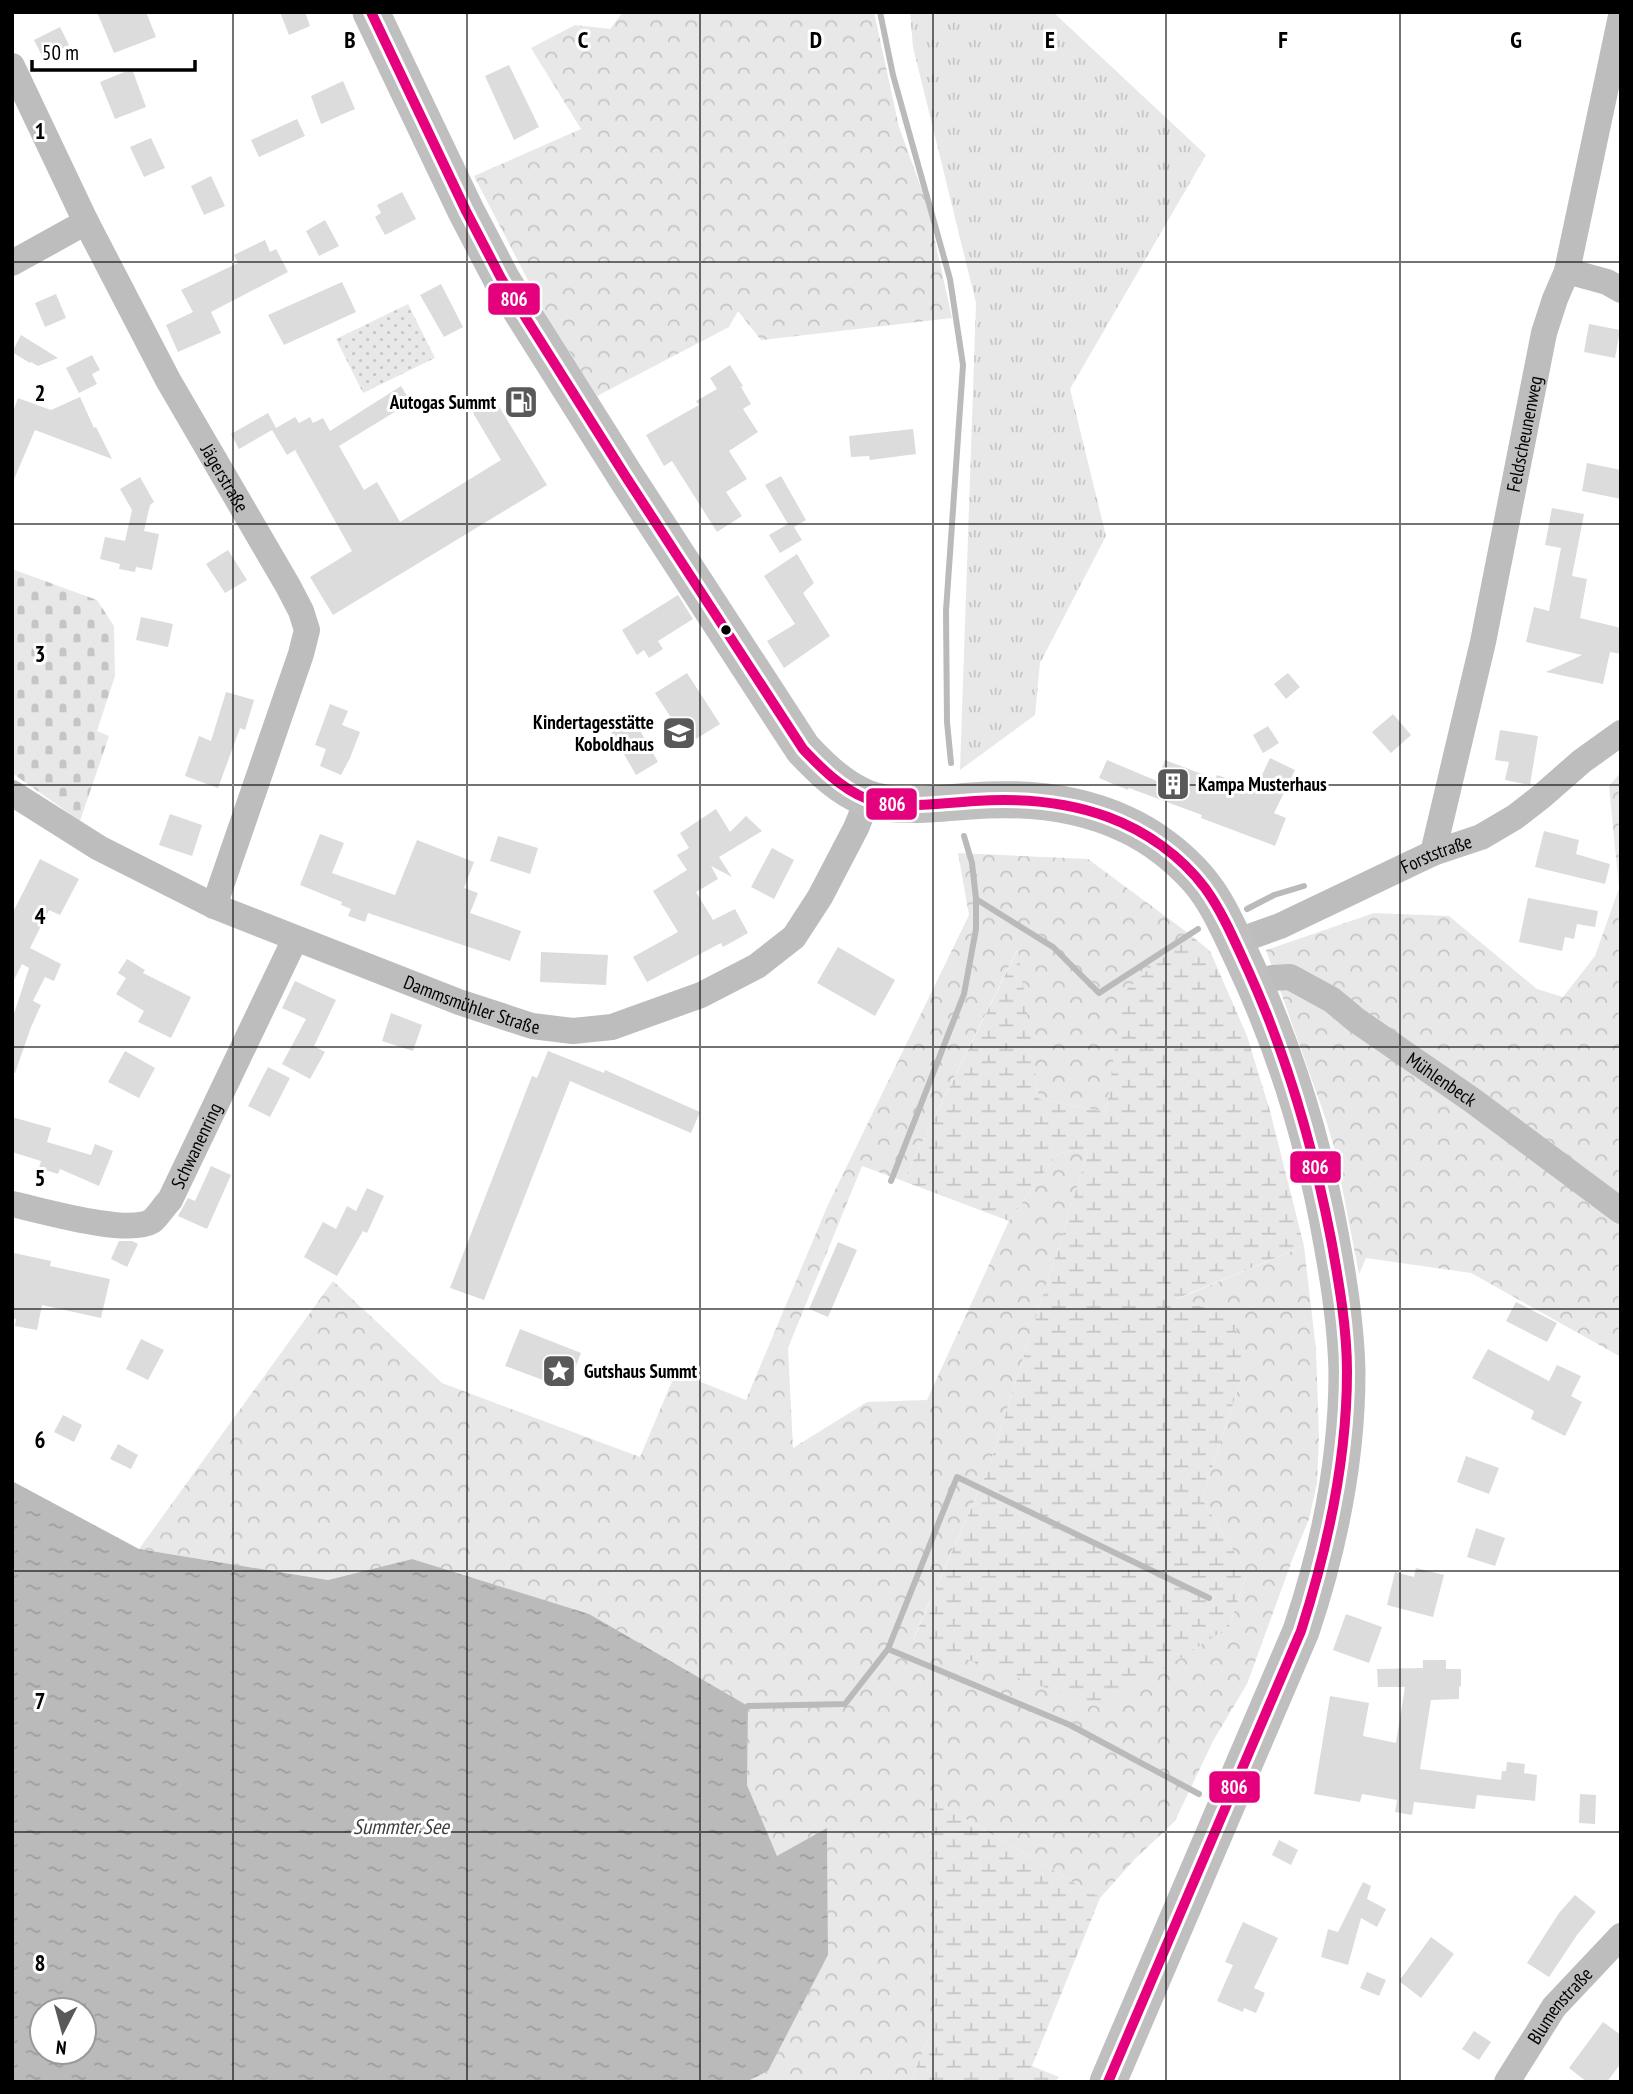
<svg xmlns="http://www.w3.org/2000/svg" width="1633" height="2094" viewBox="0 0 1633 2094" font-family="'PT Sans Narrow',sans-serif">
  <defs>
    <pattern id="grass-tufts" width="24" height="20" patternUnits="userSpaceOnUse" patternTransform="scale(1.75)"><rect width="24" height="20" fill="#e8e8e8"/><path d="M3 7l-1-3M5 7V3M7 7l1-3M15 17l-1-3M17 17v-4M19 17l1-3" fill="none" stroke="#c5c5c5"/></pattern>
    <pattern id="forest-crowns" width="20" height="18" patternUnits="userSpaceOnUse" patternTransform="scale(1.75)"><rect width="20" height="18" fill="#e8e8e8"/><path d="M2 6a3 3 0 1 1 6 0M12 15a3 3 0 1 1 6 0" fill="none" stroke="#c5c5c5"/></pattern>
    <pattern id="wetland-marsh" width="20" height="14" patternUnits="userSpaceOnUse" patternTransform="scale(1.75)"><rect width="20" height="14" fill="#e8e8e8"/><path d="M1 5h8M5 5V1M11 12h8M15 12V8" fill="none" stroke="#c5c5c5"/></pattern>
    <pattern id="cemetery-stones" width="16" height="16" patternUnits="userSpaceOnUse" patternTransform="scale(1.75)"><rect width="16" height="16" fill="#e8e8e8"/><path d="M2 7V4a2 2 0 0 1 4 0v3zM10 15v-3a2 2 0 0 1 4 0v3z" fill="#c5c5c5"/></pattern>
    <pattern id="garden-dots" width="8" height="8" patternUnits="userSpaceOnUse" patternTransform="scale(1.75)"><rect width="8" height="8" fill="#e8e8e8"/><path d="M2 2h.1M6 6h.1" fill="none" stroke="#c5c5c5" stroke-width="1.8" stroke-linecap="round"/></pattern>
    <pattern id="water-ripples" width="26" height="14" patternUnits="userSpaceOnUse" patternTransform="scale(1.75)"><rect width="26" height="14" fill="#bababa"/><path d="M2 4q2-2 4 0t4 0M15 11q2-2 4 0t4 0" fill="none" stroke="#9e9e9e"/></pattern>
  </defs>
  <rect width="100%" height="100%" fill="#fff"/>
  <path fill="url(#grass-tufts)" d="M 910,12 L 1053,12 L 1206,155 L 1070,389 L 1106,536 L 1040,663 L 1035,715 L 960,770 L 976,303 L 913,47 Z"/>
  <path fill="url(#forest-crowns)" d="M 623,12 L 765,12 L 768,14 L 771,12 L 874,12 L 899,127 L 927,204 L 952,318 L 761,340 L 738,311 L 729,327 L 597,396 L 547,317 L 474,176 L 581,129 L 531,48 L 575,25 L 610,29 Z
    M 1621,772 L 1621,1357 L 1471,1273 L 1366,1258 L 1359,1274 L 1335,1151 L 1326,1120 L 1266,950 L 1374,913 L 1449,916 L 1537,989 L 1563,997 L 1595,956 L 1619,888 L 1609,786 Z
    M 958,853 L 1088,859 L 1188,933 L 1124,993 L 1106,1112 L 1039,1099 L 1017,950 L 903,1181 L 862,1166 L 788,1348 L 793,1448 L 867,1402 L 927,1400 L 1009,1221 L 1058,1153 L 1089,1149 L 988,1470 L 913,1639 L 1167,1665 L 1229,1627 L 1247,1573 L 1202,1499 L 1247,1361 L 1175,1300 L 1304,1246 L 1316,1350 L 1319,1436 L 1317,1483 L 1309,1519 L 1294,1555 L 1247,1684 L 1213,1741 L 1175,1821 L 1135,1859 L 1100,1898 L 930,1798 L 935,2023 L 910,2082 L 746,2082 L 768,2071 L 828,1955 L 827,1829 L 777,1857 L 747,1785 L 747,1705 L 412,1559 L 328,1580 L 139,1549 L 333,1281 L 442,1383 L 640,1457 L 676,1372 L 746,1400 L 827,1207 L 969,915 Z"/>
  <path fill="url(#wetland-marsh)" d="M 1188,933 L 1210,951 L 1247,1036 L 1270,1111 L 1304,1246 L 1176,1299 L 1232,1316 L 1247,1361 L 1202,1499 L 1247,1573 L 1229,1627 L 1102,1708 L 913,1640 L 988,1470 L 1089,1149 L 1058,1153 L 1009,1221 L 903,1181 L 1018,949 L 1039,1099 L 1106,1112 L 1123,993 Z
    M 930,1798 L 1100,1898 L 1032,2066 L 1059,2077 L 1055,2082 L 910,2082 L 935,2023 Z"/>
  <path fill="url(#cemetery-stones)" d="M 12,569 L 97,600 L 114,626 L 115,676 L 97,731 L 109,736 L 80,821 L 12,773 Z"/>
  <path fill="url(#garden-dots)" d="M 408,304 L 435,358 L 363,393 L 336,339 Z"/>
  <path fill="url(#water-ripples)" fill-rule="evenodd" d="M 12,1481 L 139,1549 L 328,1580 L 412,1559 L 589,1614 L 748,1706 L 747,1785 L 777,1856 L 827,1828 L 828,1955 L 768,2071 L 746,2082 L 12,2082 ZM 42,2010 L 84,2010 L 84,2052 L 42,2052 Z"/>
  <g fill="none" stroke-linecap="round" stroke-linejoin="round">
    <path stroke="#bababa" stroke-width="6" d="M 880,12 L 893,75 L 950,279 L 963,365 L 946,611 L 947,722 L 951,763
      M 976,899 L 1053,947 L 1099,993 L 1198,929
      M 1247,909 L 1274,895 L 1304,886
      M 891,1181 L 964,994 L 976,929 L 976,899 L 972,863 L 964,836
      M 888,1649 L 957,1477 L 1209,1598
      M 748,1706 L 845,1704 L 888,1649 L 1070,1725 L 1199,1794"/>
  </g>
  <path fill="#dcdcdc" d="M 97,12 L 146,12 L 156,37 L 114,53 Z
    M 280,12 L 305,12 L 310,26 L 289,35 Z
    M 60,27 L 69,45 L 43,58 L 34,40 Z
    M 509,65 L 539,127 L 514,140 L 485,76 Z
    M 132,69 L 146,107 L 115,119 L 100,82 Z
    M 343,81 L 355,109 L 321,124 L 311,96 Z
    M 297,119 L 305,136 L 259,157 L 251,140 Z
    M 151,138 L 165,168 L 144,177 L 130,147 Z
    M 211,176 L 225,206 L 204,215 L 191,186 Z
    M 402,192 L 416,219 L 385,235 L 375,217 L 381,213 L 377,205 Z
    M 325,220 L 339,246 L 319,256 L 306,231 Z
    M 265,240 L 270,252 L 276,249 L 288,272 L 211,312 L 221,333 L 178,352 L 166,325 L 193,312 L 181,290 L 238,263 L 234,255 Z
    M 342,282 L 356,312 L 284,345 L 268,315 Z
    M 441,284 L 463,327 L 444,337 L 420,295 Z
    M 56,294 L 66,318 L 45,327 L 35,303 Z
    M 1589,324 L 1620,330 L 1615,358 L 1584,352 Z
    M 21,335 L 58,358 L 38,366 L 31,362 L 30,363 L 12,352 Z
    M 92,355 L 100,370 L 92,374 L 97,384 L 79,393 L 66,368 Z
    M 730,365 L 743,386 L 741,387 L 751,404 L 743,409 L 758,432 L 729,451 L 747,479 L 726,492 L 742,516 L 717,532 L 672,461 L 664,466 L 646,435 L 699,405 L 696,401 L 717,389 L 710,378 Z
    M 401,386 L 411,402 L 339,446 L 364,490 L 377,482 L 400,522 L 501,460 L 473,413 L 495,400 L 547,485 L 333,615 L 310,577 L 352,551 L 295,450 L 287,455 L 272,430 L 239,449 L 231,434 L 268,413 L 276,428 L 295,417 L 299,423 L 310,417 L 313,423 L 323,418 L 330,431 Z
    M 80,397 L 94,428 L 96,427 L 112,459 L 35,430 L 12,484 L 12,414 L 18,398 L 51,410 Z
    M 913,429 L 916,454 L 870,460 L 869,456 L 851,457 L 849,436 Z
    M 1587,463 L 1621,470 L 1621,499 L 1582,491 Z
    M 781,476 L 806,520 L 794,527 L 802,540 L 780,553 L 769,535 L 788,524 L 765,485 Z
    M 140,477 L 154,502 L 150,505 L 144,531 L 159,534 L 152,570 L 136,567 L 135,572 L 119,569 L 120,564 L 100,559 L 105,537 L 125,541 L 132,510 L 120,489 Z
    M 1552,508 L 1584,514 L 1572,576 L 1587,579 L 1580,618 L 1621,628 L 1621,654 L 1610,652 L 1603,684 L 1546,672 L 1582,655 L 1526,642 L 1534,607 L 1549,611 L 1561,548 L 1545,545 Z
    M 228,550 L 247,580 L 225,593 L 206,564 Z
    M 797,554 L 814,583 L 803,593 L 830,636 L 784,668 L 767,641 L 795,624 L 764,576 Z
    M 678,595 L 693,619 L 658,641 L 663,649 L 649,658 L 644,650 L 637,655 L 622,630 Z
    M 141,617 L 173,624 L 168,647 L 136,640 Z
    M 687,673 L 720,724 L 688,744 L 655,693 Z
    M 1288,673 L 1300,687 L 1286,699 L 1274,684 Z
    M 226,692 L 254,700 L 245,730 L 240,728 L 218,788 L 185,776 L 199,736 L 211,741 Z
    M 330,704 L 348,711 L 342,725 L 360,732 L 350,758 L 341,775 L 320,766 L 326,749 L 315,745 Z
    M 1393,714 L 1411,735 L 1391,753 L 1372,732 Z
    M 631,715 L 658,762 L 636,775 L 609,728 Z
    M 1268,726 L 1279,743 L 1263,753 L 1253,735 Z
    M 1500,730 L 1538,736 L 1530,785 L 1505,780 L 1509,762 L 1495,760 Z
    M 1270,758 L 1295,770 L 1274,813 L 1286,818 L 1275,846 L 1201,818 L 1202,815 L 1129,788 L 1128,790 L 1099,778 L 1107,760 L 1157,781 L 1165,760 L 1215,779 L 1217,775 L 1256,788 Z
    M 716,809 L 730,832 L 746,816 L 762,831 L 719,857 L 732,877 L 711,866 L 718,879 L 696,892 L 713,920 L 735,909 L 748,933 L 723,947 L 721,943 L 647,982 L 633,957 L 678,932 L 653,891 L 687,870 L 677,855 L 689,848 L 680,833 Z
    M 170,814 L 202,825 L 192,856 L 159,845 Z
    M 1544,831 L 1579,840 L 1576,854 L 1610,864 L 1605,884 L 1535,867 Z
    M 320,834 L 344,843 L 332,873 L 395,895 L 417,840 L 474,862 L 464,888 L 478,893 L 470,913 L 521,931 L 510,961 L 368,913 L 365,922 L 348,916 L 351,909 L 341,905 L 342,902 L 300,885 Z
    M 498,836 L 538,848 L 530,874 L 490,861 Z
    M 772,848 L 794,860 L 774,899 L 751,887 Z
    M 40,859 L 79,879 L 60,915 L 49,910 L 30,948 L 61,964 L 54,981 L 45,977 L 33,1001 L 41,1005 L 31,1027 L 15,1073 L 12,1072 L 12,1020 L 29,968 L 22,964 L 12,984 L 12,914 Z
    M 1528,898 L 1598,911 L 1595,927 L 1577,924 L 1574,939 L 1565,937 L 1562,951 L 1519,942 Z
    M 838,947 L 895,980 L 875,1016 L 817,983 Z
    M 541,952 L 608,955 L 606,985 L 540,982 Z
    M 127,959 L 145,970 L 143,973 L 191,997 L 171,1038 L 138,1022 L 144,1011 L 116,994 L 126,978 L 118,973 Z
    M 295,981 L 336,1000 L 314,1046 L 325,1052 L 310,1079 L 282,1064 L 306,1019 L 282,1008 Z
    M 391,1013 L 422,1025 L 413,1051 L 382,1041 Z
    M 125,1051 L 155,1068 L 139,1098 L 108,1082 Z
    M 548,1051 L 604,1073 L 605,1070 L 700,1112 L 691,1133 L 570,1081 L 484,1300 L 450,1288 L 532,1076 L 537,1078 Z
    M 268,1067 L 290,1078 L 270,1117 L 248,1106 Z
    M 12,1117 L 51,1128 L 47,1142 L 91,1155 L 95,1144 L 113,1151 L 99,1186 L 60,1169 L 58,1174 L 39,1168 L 41,1161 L 12,1152 Z
    M 211,1166 L 231,1175 L 207,1229 L 178,1216 L 188,1198 L 195,1201 Z
    M 367,1188 L 384,1196 L 367,1233 L 363,1231 L 337,1276 L 304,1257 L 323,1222 L 336,1229 L 347,1206 L 356,1211 Z
    M 119,1241 L 132,1241 L 138,1244 L 127,1267 L 111,1259 Z
    M 838,1242 L 857,1250 L 828,1317 L 809,1309 Z
    M 14,1253 L 51,1261 L 50,1266 L 110,1279 L 101,1318 L 42,1305 L 37,1330 L 15,1326 L 16,1319 L 12,1318 L 12,1264 Z
    M 1516,1302 L 1557,1323 L 1547,1342 L 1506,1321 Z
    M 520,1329 L 581,1353 L 567,1389 L 505,1366 Z
    M 141,1339 L 164,1350 L 148,1380 L 126,1369 Z
    M 1488,1349 L 1549,1381 L 1557,1365 L 1581,1376 L 1571,1396 L 1582,1402 L 1565,1436 L 1531,1419 L 1534,1411 L 1472,1378 Z
    M 63,1415 L 82,1425 L 74,1442 L 54,1432 Z
    M 118,1444 L 138,1455 L 131,1469 L 110,1459 Z
    M 1466,1456 L 1499,1468 L 1489,1494 L 1457,1482 Z
    M 1476,1528 L 1505,1538 L 1495,1566 L 1467,1557 Z
    M 1416,1568 L 1444,1575 L 1433,1617 L 1387,1605 L 1395,1572 L 1414,1577 Z
    M 1346,1614 L 1382,1627 L 1369,1663 L 1333,1650 Z
    M 1423,1660 L 1446,1660 L 1446,1669 L 1461,1669 L 1461,1686 L 1459,1687 L 1459,1699 L 1431,1700 L 1420,1769 L 1501,1780 L 1502,1771 L 1506,1771 L 1507,1762 L 1525,1764 L 1524,1773 L 1537,1775 L 1535,1801 L 1477,1795 L 1475,1809 L 1414,1802 L 1412,1815 L 1395,1812 L 1397,1800 L 1362,1794 L 1360,1802 L 1314,1794 L 1330,1696 L 1369,1703 L 1363,1736 L 1396,1743 L 1405,1687 L 1378,1687 L 1377,1669 L 1423,1668 Z
    M 1580,1794 L 1596,1795 L 1595,1824 L 1579,1823 Z
    M 1279,1840 L 1298,1850 L 1291,1865 L 1272,1855 Z
    M 1363,1882 L 1371,1886 L 1367,1899 L 1386,1909 L 1377,1927 L 1361,1918 L 1348,1965 L 1321,1957 L 1328,1929 L 1338,1932 Z
    M 1575,1895 L 1596,1912 L 1577,1935 L 1549,1977 L 1527,1963 L 1559,1913 Z
    M 1243,1922 L 1278,1938 L 1254,1988 L 1265,1993 L 1256,2013 L 1244,2008 L 1243,2012 L 1217,2001 L 1233,1965 L 1225,1962 Z
    M 1431,1937 L 1454,1954 L 1421,1998 L 1399,1981 Z
    M 1367,1972 L 1386,1980 L 1379,1996 L 1360,1988 Z
    M 1603,2022 L 1621,2035 L 1621,2063 L 1607,2082 L 1587,2082 L 1569,2068 Z
    M 1474,2031 L 1491,2042 L 1479,2060 L 1462,2049 Z"/>
  <g fill="none" stroke-linecap="round" stroke-linejoin="round">
    <g stroke="#bdbdbd" stroke-width="26">
      <path id="s1" d="M 12,66 L 86,222 L 168,380 L 288,586 L 301,611 L 307,630 L 301,654 L 214,906"/>
      <path d="M 12,263 L 86,222"/>
      <path d="M 1567,271 L 1607,282 L 1621,290"/>
      <path id="s2" d="M 12,793 L 99,848 L 214,906 L 459,1002 L 532,1026 L 573,1031 L 612,1027 L 701,995 L 757,966 L 794,937 L 820,897 L 856,828 L 868,799"/>
      <path id="s3" d="M 1433,853 L 1483,642 L 1544,333 L 1555,299 L 1567,271 L 1621,16"/>
      <path id="s4" d="M 1235,942 L 1280,926 L 1433,853 L 1481,837 L 1515,817 L 1542,796 L 1582,761 L 1621,733"/>
      <path id="s5" d="M 1254,983 L 1272,978 L 1290,977 L 1332,1000 L 1356,1020 L 1472,1100 L 1621,1211"/>
      <path id="s6" d="M 12,1204 C 41,1210 128,1236 152,1221 C 158,1216 164,1206 170,1200 L 295,939"/>
      <path id="s7" d="M 1507,2082 L 1554,2007 L 1621,1936"/>
    </g>
    <path stroke="#bfbfbf" stroke-width="37" d="M 371,12 L 466,211 L 502,280 L 626,477 L 803,749 C 822,769 840,787 866,798 C 899,811 952,801 988,800 C 1035,798 1082,804 1125,824 C 1152,836 1179,857 1198,879 C 1218,902 1230,932 1243,959 C 1286,1050 1315,1146 1332,1244 C 1340,1287 1346,1329 1347,1372 C 1347,1460 1329,1548 1301,1631 L 1108,2082"/>
    <g stroke="#fff" stroke-width="16">
      <path id="bus-1" d="M 371,12 L 466,211 L 502,280 L 626,477 L 803,749 C 821,768 841,788 865,798 C 899,811 940,803 975,801 C 1020,798 1065,801 1108,817 C 1146,831 1181,856 1205,888 C 1223,913 1235,942 1248,970 C 1287,1056 1313,1146 1331,1239 C 1339,1283 1347,1328 1347,1372 C 1347,1461 1328,1547 1301,1631 L 1108,2082"/>
    </g>
    <use href="#bus-1" stroke="#e5007d" stroke-width="10"/>
  </g>
  <path fill="none" stroke="#000" stroke-width="2" stroke-opacity="0.55" d="M 233,12 L 233,2082M 467,12 L 467,2082M 700,12 L 700,2082M 933,12 L 933,2082M 1166,12 L 1166,2082M 1400,12 L 1400,2082M 12,262 L 1621,262M 12,524 L 1621,524M 12,785 L 1621,785M 12,1047 L 1621,1047M 12,1309 L 1621,1309M 12,1571 L 1621,1571M 12,1832 L 1621,1832"/>
  <defs>
    <g id="fuel-square" transform="scale(1.75)"><rect x="-9" y="-9" width="18" height="18" rx="4" fill="#595959" stroke="#fff"/><path d="M-5.5-6h7V0h2V4h1.3V-2.5L3-4.5l.8-.8L6-3V5H2.5V1h-1V6h-7ZM-4.2-4.7v3.2H.2V-4.7Z" fill="#fff"/></g>
    <g id="school-square" transform="scale(1.75)"><rect x="-9" y="-9" width="18" height="18" rx="4" fill="#595959" stroke="#fff"/><path d="M0-5L7-2L0 1L-7-2ZM-4 1L0 2.5L4 1V4Q0 6-4 4Z" fill="#fff"/></g>
    <g id="building-square" transform="scale(1.75)"><rect x="-9" y="-9" width="18" height="18" rx="4" fill="#595959" stroke="#fff"/><path d="M-4-6H4V6H1V3H-1V6H-4ZM-2.5-4.3h1.7v1.8h-1.7ZM.8-4.3h1.7v1.8H.8ZM-2.5-1h1.7V.8h-1.7ZM.8-1h1.7V.8H.8Z" fill="#fff"/></g>
    <g id="sight-square" transform="scale(1.75)"><rect x="-9" y="-9" width="18" height="18" rx="4" fill="#595959" stroke="#fff"/><path d="M0-6L1.8-2.2L6-1.7L2.9 1.2L3.7 5.4L0 3.3L-3.7 5.4L-2.9 1.2L-6-1.7L-1.8-2.2Z" fill="#fff"/></g>
  </defs>
  <g fill-rule="evenodd">
    <use href="#fuel-square" x="521" y="402"/>
    <use href="#school-square" x="679" y="733"/>
    <use href="#building-square" x="1173" y="784"/>
    <use href="#sight-square" x="559" y="1371"/>
  </g>
  <circle fill="#000" stroke="#fff" stroke-width="2.5" cx="726" cy="630" r="6"/>
  <g text-anchor="middle" dominant-baseline="central" stroke-width="6" stroke-linejoin="round" paint-order="stroke">
    <g font-size="19" font-weight="bold" fill="#000" stroke="#fff" text-anchor="end">
      <text x="496" y="402">Autogas Summt</text>
      <text x="654" y="722">Kindertagesstätte<tspan x="654" dy="22">Koboldhaus</tspan></text>
      <text x="1198" y="784" text-anchor="start">Kampa Musterhaus</text>
      <text x="584" y="1371" text-anchor="start">Gutshaus Summt</text>
    </g>
    <g font-size="19" fill="#000" stroke="#fff">
      <text stroke="none"><textPath href="#s3" startOffset="429">Feldscheunenweg</textPath></text>
      <text stroke="none"><textPath href="#s1" startOffset="464">Jägerstraße</textPath></text>
      <text stroke="none"><textPath href="#s4" startOffset="220">Forststraße</textPath></text>
      <text stroke="none"><textPath href="#s2" startOffset="508">Dammsmühler Straße</textPath></text>
      <text stroke="none"><textPath href="#s5" startOffset="220">Mühlenbeck</textPath></text>
      <text stroke="none"><textPath href="#s6" startOffset="231">Schwanenring</textPath></text>
      <text stroke="none"><textPath href="#s7" startOffset="93">Blumenstraße</textPath></text>
    </g>
    <g font-size="21" font-style="italic" fill="#3e3e3e" stroke="#fff">
      <text x="401" y="1826">Summter See</text>
    </g>
  </g>
  <g font-size="23" text-anchor="middle" font-weight="bold" fill="#000" stroke="#fff" stroke-width="6" stroke-linejoin="round" paint-order="stroke">
    <text x="350" y="48">B</text>
    <text x="583" y="48">C</text>
    <text x="816" y="48">D</text>
    <text x="1050" y="48">E</text>
    <text x="1283" y="48">F</text>
    <text x="1516" y="48">G</text>
    <text x="40" y="139">1</text>
    <text x="40" y="401">2</text>
    <text x="40" y="662">3</text>
    <text x="40" y="924">4</text>
    <text x="40" y="1186">5</text>
    <text x="40" y="1448">6</text>
    <text x="40" y="1709">7</text>
    <text x="40" y="1971">8</text>
  </g>
  <g stroke="#fff" stroke-width="2.5">
    <rect x="487" y="282" width="54" height="34" rx="7" fill="#e5007d"/>
    <rect x="865" y="787" width="53" height="34" rx="7" fill="#e5007d"/>
    <rect x="1289" y="1150" width="53" height="34" rx="7" fill="#e5007d"/>
    <rect x="1208" y="1770" width="53" height="34" rx="7" fill="#e5007d"/>
  </g>
  <g font-size="19" text-anchor="middle" font-weight="bold" fill="#fff">
    <text x="514" y="306">806</text>
    <text x="892" y="811">806</text>
    <text x="1315" y="1174">806</text>
    <text x="1234" y="1794">806</text>
  </g>
  <rect width="1633" height="2094" fill="none" stroke="#000000" stroke-width="28"/>
  <g transform="translate(63 2031) rotate(186)"><circle r="33" fill="#ffffff" stroke="#999999" stroke-width="2"/>
  <path d="M0-5L12 26L0 18L-12 26Z" fill="#595959"/>
  <text y="-10" font-size="19" font-weight="bold" text-anchor="middle" fill="#000000">N</text>
  </g>
  <path d="M32 60v10h163v-10" fill="none" stroke="#000000" stroke-width="3.5"/>
  <text x="42" y="60" font-size="21" fill="#000000" stroke="#ffffff" stroke-width="5" paint-order="stroke">50 m</text>
</svg>
